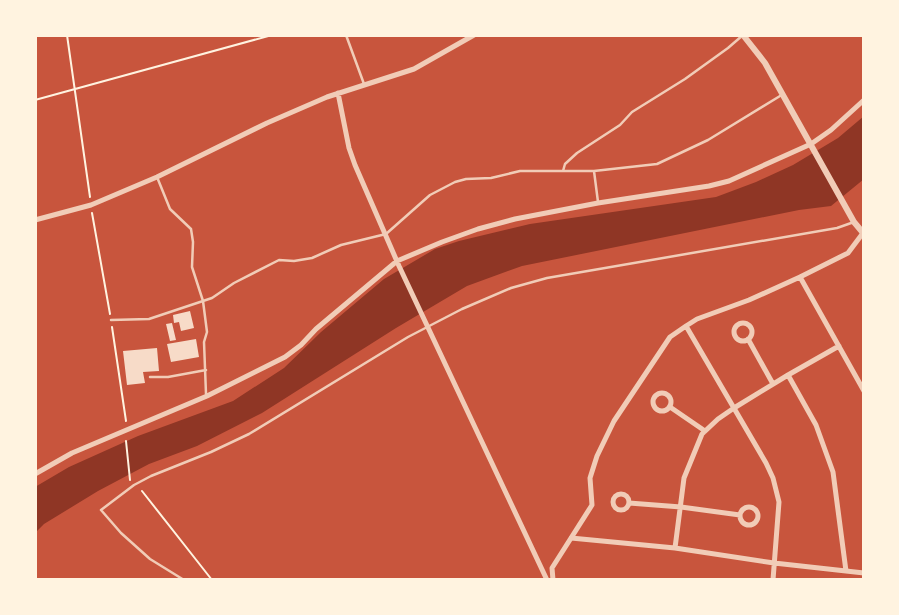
<svg xmlns="http://www.w3.org/2000/svg" width="899" height="615" viewBox="0 0 899 615" font-family="'IBM Plex Sans',sans-serif">
  <rect width="100%" height="100%" fill="#c8553d"/>
  <path fill="#8f3625" d="M 864,116 L 864,179 L 831,206 L 799,210 L 522,266 L 467,286 L 396,328 L 262,413 L 197,446 L 149,464 L 98,491 L 44,524 L 35,533 L 35,487 L 69,467 L 138,436 L 233,401 L 284,368 L 321,332 L 384,279 L 435,249 L 459,241 L 530,224 L 716,197 L 756,182 L 793,165 L 838,138 Z"/>
  <path fill="#f7dbc8" d="M 190,311 L 194,328 L 181,331 L 179,322 L 174,323 L 173,315 Z
    M 172,323 L 176,340 L 170,341 L 166,324 Z
    M 196,339 L 199,357 L 171,362 L 167,344 Z
    M 157,348 L 159,371 L 143,372 L 145,383 L 127,385 L 123,351 Z"/>
  <g fill="none" stroke-linecap="round" stroke-linejoin="round">
    <path stroke="#fff3e0" stroke-width="2" d="M 67,35 L 90,197
      M 35,100 L 272,35
      M 92,213 L 110,314
      M 112,327 L 126,421
      M 126,441 L 130,480
      M 142,491 L 212,580"/>
    <path stroke="#f1ccb7" stroke-width="2.5" d="M 346,35 L 364,84
      M 563,171 L 565,164 L 577,153 L 620,125 L 632,112 L 685,79 L 728,48 L 743,35
      M 594,171 L 598,202
      M 157,177 L 170,209 L 191,229 L 193,242 L 192,267 L 203,301 L 207,332 L 204,342 L 206,394
      M 111,320 L 149,319 L 212,298 L 234,283 L 279,260 L 294,261 L 312,258 L 341,245 L 386,234 L 430,195 L 455,182 L 466,179 L 491,178 L 520,171 L 594,171 L 657,164 L 708,140 L 780,96
      M 150,377 L 168,377 L 206,370
      M 184,580 L 150,559 L 121,533 L 101,510 L 134,485 L 151,476 L 211,452 L 249,434 L 408,337 L 462,309 L 511,288 L 547,278 L 837,228 L 854,222"/>
    <path stroke="#f1ccb7" stroke-width="5" d="M 338,93 L 349,148 L 355,165 L 399,266 L 547,580
      M 35,220 L 91,205 L 157,177 L 267,123 L 327,97 L 414,69 L 474,35
      M 800,277 L 848,253 L 863,233
      M734 332a9 9 0 1 1 18 0a9 9 0 1 1-18 0Z
      M 748,339 L 773,384
      M 839,346 L 788,375 L 734,408 L 718,419 L 702,434 L 684,478 L 675,548 L 774,563 L 864,573
      M 788,375 L 816,425 L 833,472 L 846,571
      M653 402a9 9 0 1 1 18 0a9 9 0 1 1-18 0Z
      M 670,407 L 705,431
      M 35,474 L 72,453 L 207,396 L 285,357 L 301,345 L 316,329 L 397,261 L 442,242 L 478,229 L 515,219 L 598,203 L 709,186 L 729,181 L 811,144 L 831,130 L 864,100
      M613 502a8 8 0 1 1 16 0a8 8 0 1 1-16 0Z
      M 629,503 L 681,507 L 740,515
      M740 516a9 9 0 1 1 18 0a9 9 0 1 1-18 0Z
      M 571,538 L 675,548
      M 553,580 L 552,568 L 592,505 L 590,478 L 597,456 L 614,421 L 670,337 L 686,326
      M 773,580 L 779,502 L 773,478 L 766,463 L 686,326 L 697,319 L 749,300 L 800,277 L 864,391"/>
    <path stroke="#f1ccb7" stroke-width="6" d="M 743,35 L 765,63 L 854,222 L 864,234"/>
  </g>
  <rect width="899" height="615" fill="none" stroke="#fff3e0" stroke-width="74"/>
</svg>
